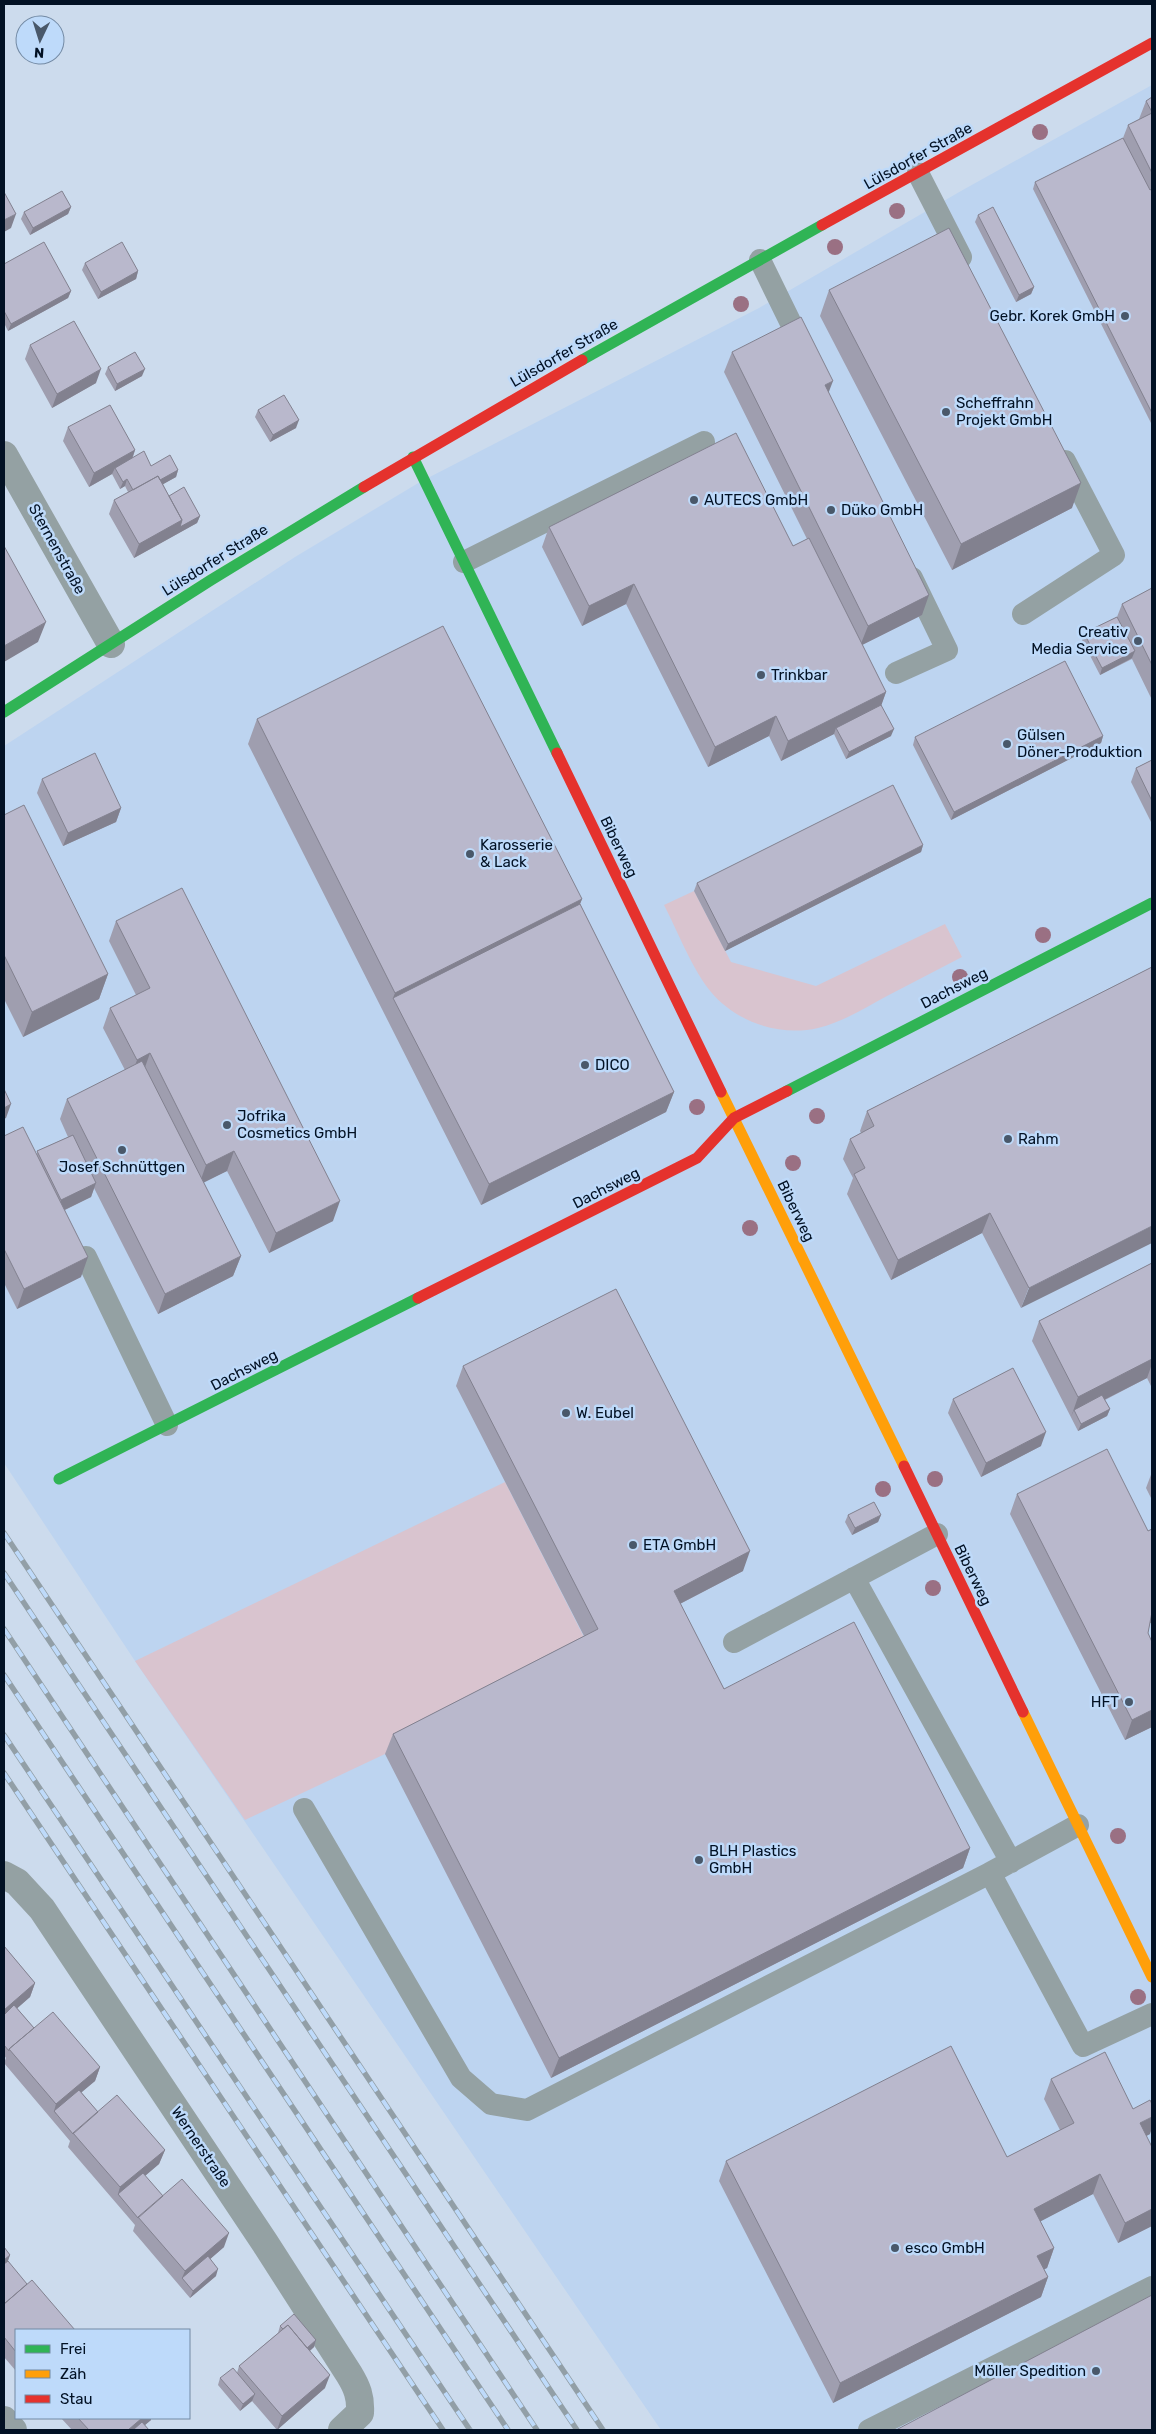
<svg xmlns="http://www.w3.org/2000/svg" width="1156" height="2434" viewBox="0 0 1156 2434" font-family="Rubik,sans-serif">
  <rect width="100%" height="100%" fill="#ccdbed"/>
  <path fill="#bdd4f0" d="M 1152,85 L 1152,2430 L 661,2430 L 135,1661 L 4,1463 L 4,746 L 295,557 L 420,482 L 759,308 L 961,191 Z"/>
  <path fill="#d9c4cf" d="M 694,891 L 731,962 L 816,986 L 945,924 L 962,957 C 937,970 912,983 887,996 C 865,1008 843,1022 818,1028 C 780,1037 736,1022 711,992 C 692,969 678,932 664,905 Z
    M 505,1482 L 590,1649 L 385,1754 L 245,1820 L 135,1661 Z"/>
  <g fill="none" stroke-linecap="round" stroke-linejoin="round">
    <path stroke="#94a1a3" stroke-width="22" d="M 918,173 L 961,257
      M 760,260 L 804,350
      M 464,562 L 704,442
      M 1023,614 L 1114,555 L 1065,461
      M 896,673 L 947,650 L 912,578
      M 86,1257 L 167,1425
      M 854,1578 L 1011,1862
      M 734,1642 L 937,1534
      M 304,1809 L 461,2078 L 491,2104 L 527,2110 L 990,1873
      M 1078,1825 L 990,1873 L 1083,2046 L 1152,2014
      M 869,2430 L 1152,2287"/>
    <path stroke="#94a1a3" stroke-width="28" d="M 4,455 L 111,644
      M 4,1875 L 17,1882 L 42,1909 L 265,2243 L 349,2374 C 357,2387 361,2397 360,2413 L 342,2430
      M 4,2420 L 13,2430"/>
    <path stroke="#30b455" stroke-width="11" d="M 582,360 L 822,225
      M 413,457 L 557,753
      M 4,712 L 211,580 L 364,487
      M 787,1091 L 1152,903
      M 59,1479 L 418,1298"/>
    <path stroke="#ff9f0a" stroke-width="11" d="M 721,1092 L 904,1466
      M 1023,1712 L 1152,1977"/>
    <path stroke="#e5322d" stroke-width="11" d="M 822,225 L 1152,43
      M 364,487 L 582,360
      M 557,753 L 721,1092
      M 418,1298 L 697,1158 L 734,1118 L 787,1091
      M 904,1466 L 1023,1712"/>
    <g stroke="#929fa7" stroke-width="5.5">
      <path id="rail" d="M 4,1533 L 603,2430
        M 4,1573 L 577,2430
        M 4,1629 L 537,2430
        M 4,1675 L 508,2430
        M 4,1735 L 470,2430
        M 4,1773 L 443,2430"/>
    </g>
    <use href="#rail" stroke="#bedafa" stroke-width="4" stroke-dasharray="11" stroke-linecap="butt"/>
  </g>
  <g fill="#9a7083">
    <circle cx="1040" cy="132" r="8"/>
    <circle cx="897" cy="211" r="8"/>
    <circle cx="835" cy="247" r="8"/>
    <circle cx="741" cy="304" r="8"/>
    <circle cx="1043" cy="935" r="8"/>
    <circle cx="960" cy="977" r="8"/>
    <circle cx="697" cy="1107" r="8"/>
    <circle cx="817" cy="1116" r="8"/>
    <circle cx="793" cy="1163" r="8"/>
    <circle cx="750" cy="1228" r="8"/>
    <circle cx="935" cy="1479" r="8"/>
    <circle cx="883" cy="1489" r="8"/>
    <circle cx="933" cy="1588" r="8"/>
    <circle cx="1118" cy="1836" r="8"/>
    <circle cx="1138" cy="1997" r="8"/>
  </g>
  <path fill="#9f9eaf" d="M 1152,97 L 1152,425 L 1033,189 L 1035,182 L 1123,138 L 1128,125 L 1139,119 L 1146,101 Z
    M 71,207 L 68,214 L 30,235 L 21,219 L 24,212 Z
    M 978,215 L 1034,287 L 1031,294 L 1016,302 L 975,222 Z
    M 85,263 L 138,271 L 136,279 L 98,299 L 82,270 Z
    M 4,264 L 71,291 L 68,298 L 8,331 L 4,323 Z
    M 829,290 L 1072,508 L 952,570 L 820,316 Z
    M 30,345 L 96,383 L 52,408 L 25,359 Z
    M 732,352 L 829,393 L 922,615 L 862,645 L 886,692 L 881,705 L 891,736 L 846,759 L 834,734 L 781,761 L 769,736 L 708,767 L 626,604 L 582,626 L 542,547 L 549,527 L 793,546 L 807,539 L 724,372 Z
    M 108,367 L 142,376 L 115,391 L 105,374 Z
    M 258,410 L 296,428 L 270,442 L 255,417 Z
    M 68,427 L 135,450 L 133,457 L 151,466 L 178,470 L 176,477 L 163,484 L 169,496 L 200,516 L 197,523 L 134,558 L 109,514 L 114,500 L 128,492 L 125,486 L 120,489 L 112,474 L 89,487 L 63,441 Z
    M 1152,588 L 1152,700 L 1132,659 L 1100,675 L 1082,640 L 1084,633 L 1117,617 L 1122,604 Z
    M 257,719 L 582,899 L 580,904 L 674,1092 L 666,1112 L 481,1205 L 248,744 Z
    M 1103,736 L 1101,743 L 951,820 L 913,745 L 915,737 Z
    M 1152,760 L 1152,821 L 1151,822 L 1131,782 L 1136,768 Z
    M 42,779 L 121,808 L 116,822 L 63,846 L 37,793 Z
    M 4,815 L 108,974 L 99,999 L 23,1037 L 4,999 Z
    M 923,845 L 921,852 L 725,951 L 694,891 L 697,883 Z
    M 116,921 L 333,1221 L 269,1253 L 227,1171 L 203,1182 L 241,1256 L 233,1276 L 158,1314 L 94,1188 L 91,1197 L 65,1210 L 81,1277 L 17,1309 L 4,1283 L 4,1136 L 37,1154 L 37,1151 L 68,1137 L 60,1119 L 67,1099 L 125,1070 L 103,1028 L 110,1008 L 136,995 L 109,941 Z
    M 1152,967 L 1021,1308 L 982,1233 L 891,1280 L 847,1194 L 853,1178 L 843,1159 L 850,1139 L 861,1133 L 860,1131 L 867,1111 Z
    M 1152,1263 L 1152,1388 L 1147,1378 L 1105,1400 L 1110,1409 L 1107,1416 L 1078,1431 L 1032,1341 L 1039,1321 Z
    M 463,1366 L 743,1571 L 680,1604 L 724,1689 L 970,1848 L 963,1868 L 551,2078 L 385,1754 L 393,1734 L 584,1636 L 456,1386 Z
    M 953,1399 L 1041,1446 L 981,1477 L 948,1413 Z
    M 1152,1472 L 1152,1500 L 1146,1488 Z
    M 1017,1494 L 1148,1531 L 1152,1529 L 1152,1622 L 1150,1623 L 1148,1633 L 1152,1642 L 1152,1727 L 1125,1740 L 1010,1514 Z
    M 848,1515 L 881,1515 L 878,1522 L 852,1535 L 845,1522 Z
    M 4,1946 L 35,1983 L 30,1997 L 17,2008 L 34,2028 L 100,2067 L 95,2081 L 81,2092 L 98,2112 L 165,2150 L 159,2164 L 145,2176 L 163,2196 L 224,2247 L 210,2259 L 216,2276 L 190,2298 L 133,2231 L 135,2225 L 68,2147 L 70,2141 L 4,2063 L 6,2058 L 4,2055 Z
    M 1051,2079 L 1133,2109 L 1150,2134 L 1146,2136 L 1152,2226 L 1118,2243 L 1093,2194 L 1040,2221 L 1054,2248 L 1047,2268 L 1044,2269 L 1048,2277 L 1041,2297 L 833,2403 L 719,2181 L 726,2161 L 1007,2157 L 1060,2130 L 1044,2099 Z
    M 4,2247 L 10,2255 L 8,2261 L 16,2330 L 16,2371 L 4,2357 Z
    M 280,2326 L 316,2340 L 314,2347 L 310,2351 L 325,2388 L 277,2430 L 252,2401 L 240,2411 L 218,2385 L 220,2378 L 237,2373 L 239,2366 L 278,2333 Z
    M 61,2418 L 151,2418 L 151,2420 L 145,2425 L 149,2430 L 72,2430 Z"/>
  <path fill="#82818f" d="M 71,207 L 68,214 L 30,235 L 33,228 Z
    M 16,214 L 11,228 L 4,232 L 4,220 Z
    M 138,271 L 136,279 L 98,299 L 101,292 Z
    M 1034,287 L 1031,294 L 1016,302 L 1019,295 Z
    M 71,291 L 68,298 L 8,331 L 11,324 Z
    M 101,369 L 96,383 L 52,408 L 57,394 Z
    M 145,369 L 142,376 L 115,391 L 117,384 Z
    M 833,381 L 825,402 L 825,385 Z
    M 299,420 L 296,428 L 270,442 L 273,435 Z
    M 135,450 L 130,464 L 115,468 L 112,474 L 89,487 L 94,473 Z
    M 178,470 L 176,477 L 133,501 L 135,494 Z
    M 127,479 L 125,486 L 120,489 L 123,482 Z
    M 1081,483 L 1072,508 L 952,570 L 961,544 Z
    M 200,516 L 197,523 L 134,558 L 139,544 L 182,520 Z
    M 634,584 L 626,604 L 582,626 L 589,606 Z
    M 929,595 L 922,615 L 860,646 L 868,626 Z
    M 46,622 L 38,642 L 4,662 L 4,646 Z
    M 1135,651 L 1132,658 L 1100,675 L 1102,668 Z
    M 886,692 L 879,712 L 836,728 L 834,734 L 781,761 L 788,741 Z
    M 776,716 L 769,736 L 708,767 L 715,747 Z
    M 894,729 L 891,736 L 846,759 L 849,752 Z
    M 1103,736 L 1101,743 L 951,820 L 954,812 Z
    M 121,808 L 116,822 L 63,846 L 68,833 Z
    M 923,845 L 921,852 L 725,951 L 728,944 Z
    M 582,899 L 572,924 L 393,998 L 395,993 Z
    M 108,974 L 99,999 L 23,1037 L 32,1012 Z
    M 150,1053 L 143,1073 L 130,1080 L 137,1060 Z
    M 674,1092 L 666,1112 L 481,1205 L 489,1184 Z
    M 11,1104 L 6,1118 L 4,1119 L 4,1108 Z
    M 234,1151 L 227,1171 L 199,1185 L 206,1165 Z
    M 96,1183 L 91,1197 L 56,1214 L 61,1200 Z
    M 340,1201 L 333,1221 L 269,1253 L 276,1233 Z
    M 990,1213 L 982,1233 L 891,1280 L 898,1260 Z
    M 1152,1226 L 1152,1243 L 1021,1308 L 1029,1288 Z
    M 241,1256 L 233,1276 L 158,1314 L 165,1294 Z
    M 88,1257 L 81,1277 L 17,1309 L 24,1289 Z
    M 1152,1359 L 1152,1364 L 1147,1378 L 1076,1414 L 1074,1410 L 1071,1417 L 1078,1397 Z
    M 1110,1409 L 1107,1416 L 1078,1431 L 1081,1424 Z
    M 1046,1432 L 1041,1446 L 981,1477 L 986,1463 Z
    M 881,1515 L 878,1522 L 852,1535 L 855,1528 Z
    M 750,1551 L 743,1571 L 666,1611 L 674,1591 Z
    M 1152,1609 L 1152,1622 L 1146,1625 Z
    M 1152,1710 L 1152,1727 L 1125,1740 L 1132,1720 Z
    M 970,1848 L 963,1868 L 551,2078 L 559,2058 Z
    M 35,1983 L 30,1997 L 4,2020 L 4,2010 Z
    M 100,2067 L 95,2081 L 56,2114 L 54,2111 L 56,2104 Z
    M 1152,2117 L 1152,2128 L 1150,2134 L 1133,2143 L 1140,2123 Z
    M 165,2150 L 159,2164 L 120,2197 L 118,2194 L 120,2187 Z
    M 1100,2174 L 1093,2194 L 1026,2229 L 1034,2209 Z
    M 1152,2209 L 1152,2226 L 1118,2243 L 1125,2223 Z
    M 229,2233 L 224,2247 L 185,2281 L 182,2278 L 185,2271 Z
    M 1054,2248 L 1047,2268 L 1030,2276 L 1037,2256 Z
    M 10,2255 L 5,2268 L 4,2269 L 4,2260 Z
    M 218,2269 L 216,2276 L 190,2298 L 193,2291 Z
    M 1048,2277 L 1041,2297 L 833,2403 L 840,2383 Z
    M 316,2340 L 314,2347 L 300,2359 L 303,2352 Z
    M 330,2375 L 325,2388 L 277,2430 L 282,2416 Z
    M 255,2394 L 252,2401 L 240,2411 L 243,2404 Z
    M 142,2418 L 151,2418 L 151,2420 L 139,2430 L 128,2430 Z"/>
  <path fill="#b9b8cc" stroke="#82818f" d="M 1152,97 L 1152,112 L 1146,101 Z
    M 1152,113 L 1152,173 L 1128,125 Z
    M 1123,138 L 1150,190 L 1152,189 L 1152,413 L 1035,182 Z
    M 62,191 L 71,207 L 33,228 L 24,212 Z
    M 4,192 L 16,214 L 4,220 Z
    M 993,207 L 1034,287 L 1019,295 L 978,215 Z
    M 949,228 L 1081,483 L 961,544 L 829,290 Z
    M 44,242 L 71,291 L 11,324 L 4,311 L 4,264 Z
    M 122,242 L 138,271 L 101,292 L 85,263 Z
    M 801,317 L 833,381 L 825,385 L 929,595 L 868,626 L 732,352 Z
    M 74,321 L 101,369 L 57,394 L 30,345 Z
    M 135,352 L 145,369 L 117,384 L 108,367 Z
    M 284,395 L 299,420 L 273,435 L 258,410 Z
    M 110,405 L 135,450 L 94,473 L 68,427 Z
    M 736,433 L 793,546 L 809,538 L 886,692 L 788,741 L 776,716 L 715,747 L 634,584 L 589,606 L 549,527 Z
    M 144,451 L 151,466 L 170,455 L 178,470 L 160,480 L 158,476 L 133,490 L 127,479 L 123,482 L 115,468 Z
    M 158,476 L 182,520 L 139,544 L 114,500 Z
    M 184,487 L 200,516 L 180,527 L 182,520 L 169,496 Z
    M 4,546 L 46,622 L 4,646 Z
    M 1152,588 L 1152,665 L 1122,604 Z
    M 1117,617 L 1135,651 L 1102,668 L 1084,633 Z
    M 443,626 L 582,899 L 395,993 L 257,719 Z
    M 1065,661 L 1103,736 L 954,812 L 915,737 Z
    M 881,705 L 894,729 L 849,752 L 836,728 Z
    M 95,753 L 121,808 L 68,833 L 42,779 Z
    M 1152,760 L 1152,801 L 1136,768 Z
    M 893,785 L 923,845 L 728,944 L 697,883 Z
    M 24,805 L 108,974 L 32,1012 L 4,955 L 4,815 Z
    M 182,888 L 340,1201 L 276,1233 L 234,1151 L 206,1165 L 150,1053 L 137,1060 L 110,1008 L 150,988 L 116,921 Z
    M 580,904 L 674,1092 L 489,1184 L 393,998 Z
    M 1152,967 L 1152,1226 L 1029,1288 L 990,1213 L 898,1260 L 854,1174 L 865,1168 L 850,1139 L 874,1126 L 867,1111 Z
    M 142,1061 L 241,1256 L 165,1294 L 67,1099 Z
    M 4,1089 L 11,1104 L 4,1108 Z
    M 23,1127 L 88,1257 L 24,1289 L 4,1249 L 4,1136 Z
    M 73,1135 L 96,1183 L 61,1200 L 37,1151 Z
    M 1152,1263 L 1152,1359 L 1078,1397 L 1039,1321 Z
    M 616,1289 L 750,1551 L 674,1591 L 724,1689 L 854,1622 L 970,1848 L 559,2058 L 393,1734 L 598,1629 L 463,1366 Z
    M 1013,1368 L 1046,1432 L 986,1463 L 953,1399 Z
    M 1102,1395 L 1110,1409 L 1081,1424 L 1074,1410 Z
    M 1107,1449 L 1148,1531 L 1152,1529 L 1152,1612 L 1148,1633 L 1152,1642 L 1152,1710 L 1132,1720 L 1017,1494 Z
    M 874,1502 L 881,1515 L 855,1528 L 848,1515 Z
    M 4,1946 L 35,1983 L 4,2010 Z
    M 14,2005 L 34,2028 L 9,2049 L 9,2051 L 4,2045 L 4,2015 Z
    M 53,2012 L 100,2067 L 56,2104 L 9,2049 Z
    M 951,2046 L 1007,2157 L 1074,2123 L 1051,2079 L 1105,2052 L 1133,2109 L 1150,2100 L 1152,2104 L 1152,2117 L 1140,2123 L 1152,2147 L 1152,2209 L 1125,2223 L 1100,2174 L 1034,2209 L 1054,2248 L 1037,2256 L 1048,2277 L 840,2383 L 726,2161 Z
    M 79,2090 L 98,2112 L 73,2134 L 54,2111 Z
    M 117,2095 L 165,2150 L 120,2187 L 73,2133 Z
    M 143,2173 L 163,2196 L 138,2218 L 118,2194 Z
    M 182,2179 L 229,2233 L 185,2271 L 138,2217 Z
    M 4,2247 L 10,2255 L 4,2260 Z
    M 208,2256 L 218,2269 L 193,2291 L 182,2278 Z
    M 8,2261 L 27,2284 L 4,2304 L 4,2264 Z
    M 32,2280 L 75,2330 L 16,2330 L 16,2352 L 4,2337 L 4,2304 Z
    M 1152,2295 L 1152,2430 L 896,2430 Z
    M 294,2314 L 316,2340 L 307,2348 L 288,2325 L 283,2329 L 280,2326 Z
    M 288,2325 L 330,2375 L 282,2416 L 239,2366 Z
    M 233,2368 L 255,2394 L 243,2404 L 220,2378 Z
    M 78,2418 L 142,2418 L 128,2430 L 89,2430 Z
    M 142,2422 L 149,2430 L 133,2430 Z"/>
  <g fill="#49586a" stroke="#bedafa" stroke-width="2">
    <circle cx="1125" cy="316" r="5"/>
    <circle cx="946" cy="412" r="5"/>
    <circle cx="694" cy="500" r="5"/>
    <circle cx="831" cy="510" r="5"/>
    <circle cx="1138" cy="641" r="5"/>
    <circle cx="761" cy="675" r="5"/>
    <circle cx="1007" cy="744" r="5"/>
    <circle cx="470" cy="854" r="5"/>
    <circle cx="585" cy="1065" r="5"/>
    <circle cx="227" cy="1125" r="5"/>
    <circle cx="1008" cy="1139" r="5"/>
    <circle cx="122" cy="1150" r="5"/>
    <circle cx="566" cy="1413" r="5"/>
    <circle cx="633" cy="1545" r="5"/>
    <circle cx="1129" cy="1702" r="5"/>
    <circle cx="699" cy="1860" r="5"/>
    <circle cx="895" cy="2248" r="5"/>
    <circle cx="1096" cy="2371" r="5"/>
  </g>
  <g text-anchor="middle" dominant-baseline="central" stroke-width="5" stroke-linejoin="round" paint-order="stroke">
    <g font-size="15" fill="#021124" stroke="#bedafa">
      <text transform="translate(918 156) rotate(-29)">Lülsdorfer Straße</text>
      <text transform="translate(564 353) rotate(-30)">Lülsdorfer Straße</text>
      <text transform="translate(57 549) rotate(61)">Sternenstraße</text>
      <text transform="translate(215 560) rotate(-32)">Lülsdorfer Straße</text>
      <text transform="translate(619 847) rotate(64)">Biberweg</text>
      <text transform="translate(954 988) rotate(-27)">Dachsweg</text>
      <text transform="translate(606 1188) rotate(-27)">Dachsweg</text>
      <text transform="translate(796 1211) rotate(64)">Biberweg</text>
      <text transform="translate(244 1370) rotate(-27)">Dachsweg</text>
      <text transform="translate(973 1575) rotate(64)">Biberweg</text>
      <text transform="translate(201 2147) rotate(56)">Wernerstraße</text>
    </g>
    <g font-size="15" fill="#021124" stroke="#bedafa" text-anchor="start">
      <text x="1115" y="316" text-anchor="end">Gebr. Korek GmbH</text>
      <text x="956" y="403">Scheffrahn<tspan x="956" dy="17">Projekt GmbH</tspan></text>
      <text x="704" y="500">AUTECS GmbH</text>
      <text x="841" y="510">Düko GmbH</text>
      <text x="1128" y="632" text-anchor="end">Creativ<tspan x="1128" dy="17">Media Service</tspan></text>
      <text x="771" y="675">Trinkbar</text>
      <text x="1017" y="735">Gülsen<tspan x="1017" dy="17">Döner-Produktion</tspan></text>
      <text x="480" y="845">Karosserie<tspan x="480" dy="17">&amp; Lack</tspan></text>
      <text x="595" y="1065">DICO</text>
      <text x="237" y="1116">Jofrika<tspan x="237" dy="17">Cosmetics GmbH</tspan></text>
      <text x="1018" y="1139">Rahm</text>
      <text x="122" y="1167" text-anchor="middle">Josef Schnüttgen</text>
      <text x="576" y="1413">W. Eubel</text>
      <text x="643" y="1545">ETA GmbH</text>
      <text x="1119" y="1702" text-anchor="end">HFT</text>
      <text x="709" y="1851">BLH Plastics<tspan x="709" dy="17">GmbH</tspan></text>
      <text x="905" y="2248">esco GmbH</text>
      <text x="1086" y="2371" text-anchor="end">Möller Spedition</text>
    </g>
  </g>
  <rect width="1156" height="2434" fill="none" stroke="#021124" stroke-width="10"/>
  <rect x="15" y="2329" width="175" height="90" fill="#bedafa" stroke="#738aa4"/>
  <rect x="25" y="2345" width="25" height="8" fill="#30b455" stroke="#738aa4"/>
  <text x="60" y="2354" font-size="15" fill="#021124">Frei</text>
  <rect x="25" y="2370" width="25" height="8" fill="#ff9f0a" stroke="#738aa4"/>
  <text x="60" y="2379" font-size="15" fill="#021124">Zäh</text>
  <rect x="25" y="2395" width="25" height="8" fill="#e5322d" stroke="#738aa4"/>
  <text x="60" y="2404" font-size="15" fill="#021124">Stau</text>
  <g transform="translate(40 40) rotate(184)"><circle r="24" fill="#bedafa" stroke="#738aa4"/>
  <path d="M0-4L9 19L0 12L-9 19Z" fill="#49586a"/>
  <text y="-8" font-size="14" font-weight="bold" text-anchor="middle" fill="#021124">N</text>
  </g>
</svg>
